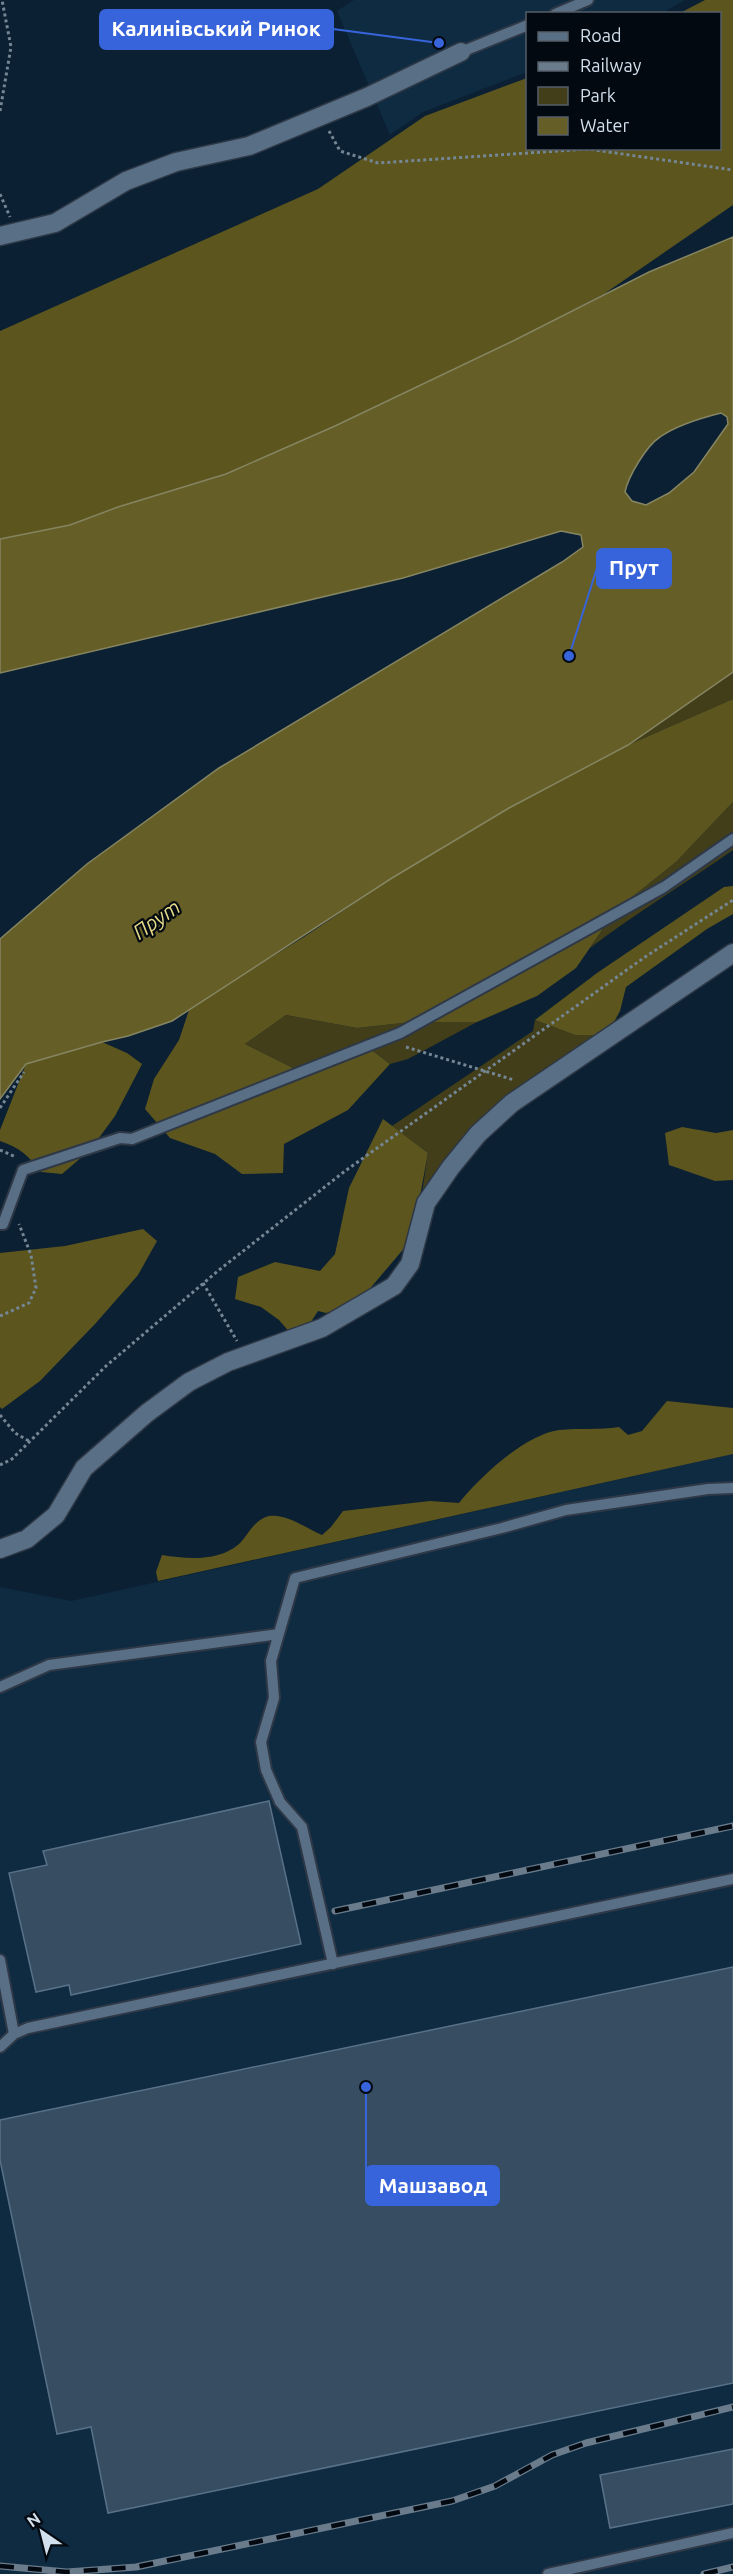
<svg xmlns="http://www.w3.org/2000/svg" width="733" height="2574" viewBox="0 0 733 2574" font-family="Ubuntu,sans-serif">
  <rect width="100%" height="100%" fill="#0b2032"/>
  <path fill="#0e2b41" d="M 354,0 L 685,0 L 663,13 L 528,14 L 527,72 L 423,112 L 390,135 L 337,11 Z
    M 733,1454 L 733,2574 L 0,2574 L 0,1587 L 71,1601 Z"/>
  <path fill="#423e19" d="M 733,672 L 733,699 L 628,745 Z
    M 733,802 L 733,850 C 686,883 636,913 590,948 L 616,910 L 676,862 Z
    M 286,1015 L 357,1028 L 412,1022 L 477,1022 L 408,1059 L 390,1064 L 365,1045 L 299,1071 L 245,1044 Z
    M 535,1020 L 575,1035 L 594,1035 L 599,1038 L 422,1193 L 428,1153 L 392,1126 L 533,1031 Z"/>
  <path fill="#5c551e" d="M 705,0 L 733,0 L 733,205 L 604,294 L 513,341 L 335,426 L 226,474 L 118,507 L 70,525 L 0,539 L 0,331 L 318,189 L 425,116 L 527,78 L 528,148 L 720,148 L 720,14 L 680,13 Z
    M 733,699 L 733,802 L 676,862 L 616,910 L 576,968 L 537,996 L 477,1022 L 412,1022 L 357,1028 L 286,1015 L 245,1044 L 299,1071 L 365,1045 L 390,1064 L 348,1110 L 284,1144 L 283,1173 L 242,1174 L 215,1154 L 170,1138 L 145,1109 L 154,1079 L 179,1040 L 190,1007 L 304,937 L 392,878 L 509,808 L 628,745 Z
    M 733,886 L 733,914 L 707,929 L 626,987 L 620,1011 L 609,1031 L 599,1038 L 594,1035 L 575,1035 L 535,1020 L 597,973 L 724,887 Z
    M 102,1042 L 127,1053 L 142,1064 L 115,1116 L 90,1150 L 62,1174 L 41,1172 C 29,1156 19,1147 0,1141 L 0,1130 L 26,1064 Z
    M 383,1119 L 428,1153 L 412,1239 L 367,1292 L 342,1308 L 326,1313 L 318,1311 L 305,1331 L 292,1335 L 279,1320 L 261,1307 L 235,1299 L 238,1277 L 275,1262 L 320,1271 L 335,1254 L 349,1188 Z
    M 682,1127 L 716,1133 L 733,1130 L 733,1180 L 715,1181 L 669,1165 L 665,1133 Z
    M 143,1229 L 157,1241 L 138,1275 L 95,1324 L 40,1381 L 2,1409 L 0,1407 L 0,1253 L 65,1246 Z
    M 667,1401 L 733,1408 L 733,1454 L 158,1581 L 156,1572 L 162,1555 C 187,1559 218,1562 239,1544 C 248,1536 253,1520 269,1516 C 287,1513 307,1529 322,1535 L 331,1527 L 343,1511 L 430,1501 L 459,1503 C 480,1477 524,1435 559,1430 C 579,1428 599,1430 619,1427 L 628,1435 L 642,1431 Z"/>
  <path fill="#655e27" stroke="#868562" stroke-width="1.5" fill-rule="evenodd" d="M 733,237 L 733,672 L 628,745 L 509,808 L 392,878 L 172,1021 L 128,1036 L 102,1042 L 26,1064 L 0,1099 L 0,939 L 87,864 L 219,768 L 562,562 L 583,547 L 581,535 L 561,531 L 403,578 L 0,673 L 0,539 L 70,525 L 118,507 L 226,474 L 335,426 L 513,341 L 649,272 ZM 721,413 L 727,417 L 728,424 L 694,472 L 669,493 L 646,505 L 632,501 L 625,492 C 628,477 646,446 660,437 C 677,425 701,418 721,413 Z"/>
  <path fill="#364d62" stroke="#597187" stroke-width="1.5" d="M 269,1801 L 301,1944 L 71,1995 L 69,1985 L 36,1992 L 9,1873 L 47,1865 L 43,1851 Z
    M 733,1967 L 733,2383 L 108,2513 L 91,2427 L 57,2434 L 0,2160 L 0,2120 Z
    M 733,2449 L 733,2504 L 610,2528 L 600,2475 Z"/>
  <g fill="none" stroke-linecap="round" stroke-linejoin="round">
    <g stroke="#2e3847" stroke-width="14">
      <path id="service" d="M 555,14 L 588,0
        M 461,52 L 528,25
        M 0,1224 L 3,1224 L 23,1170 L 120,1138 L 132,1139 L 400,1033 L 664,887 L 733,839
        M 0,1687 L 49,1665 L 279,1634
        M 0,1960 L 14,2034
        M 333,1964 L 302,1827 L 280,1802 L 266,1770 L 261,1742 L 274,1698 L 271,1661 L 295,1578 L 502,1528 L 566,1510 L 708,1489 L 733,1488
        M 0,2047 L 14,2034 L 28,2028 L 733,1879
        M 548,2574 L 733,2533"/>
    </g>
    <g stroke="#2e3847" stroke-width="21">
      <path id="minor" d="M 0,236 L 55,223 L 126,181 L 176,162 L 249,146 L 367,97 L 461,52
        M 0,1549 L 27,1539 L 56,1515 L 84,1468 L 147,1413 L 189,1382 L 228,1362 L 322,1328 L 394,1286 L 410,1264 L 426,1203 L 451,1167 L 478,1134 L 512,1103 L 733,953"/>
    </g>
    <path stroke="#758695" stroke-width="3" stroke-dasharray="3 3" stroke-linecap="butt" d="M 0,111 L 11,47 L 2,0
      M 329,131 L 340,151 L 378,163 L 588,149 L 733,170
      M 0,194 L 10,217
      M 406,1047 L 514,1080
      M 0,1108 L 24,1072
      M 0,1150 L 16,1157
      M 203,1283 L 237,1341
      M 0,1316 L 29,1303 L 36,1288 L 31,1255 L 19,1224
      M 0,1415 L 15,1433 L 29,1441
      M 0,1465 L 12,1459 L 106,1366 L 219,1270 L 345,1171 L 645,957 L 733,900"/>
    <use href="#service" stroke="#586f85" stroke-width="10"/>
    <use href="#minor" stroke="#586f85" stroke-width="18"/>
    <g stroke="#6a7b8b" stroke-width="7">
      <path id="rail" d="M 335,1911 L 733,1826
        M 0,2566 L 67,2572 L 136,2567 L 452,2501 L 495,2486 L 552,2455 L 586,2443 L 733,2407
        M 704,2574 L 733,2567"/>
    </g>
    <use href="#rail" stroke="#030911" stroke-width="4.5" stroke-dasharray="14" stroke-linecap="butt"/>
  </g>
  <g text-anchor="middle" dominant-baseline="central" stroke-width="4.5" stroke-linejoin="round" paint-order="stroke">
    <g font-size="21" font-style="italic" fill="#e4d986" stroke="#030911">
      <text transform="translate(156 919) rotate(-35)">Прут</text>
    </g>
  </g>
  <path fill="none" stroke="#3864db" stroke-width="2" d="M439 43L333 29M569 656L597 568M366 2087L366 2186"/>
  <g fill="#3864db" stroke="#030911" stroke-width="2">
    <circle cx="439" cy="43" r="6"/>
    <circle cx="569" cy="656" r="6"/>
    <circle cx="366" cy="2087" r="6"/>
  </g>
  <g fill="#3864db" stroke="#3864db" stroke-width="2">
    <rect x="100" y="10" width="233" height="39" rx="6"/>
    <rect x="597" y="549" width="74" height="39" rx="6"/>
    <rect x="366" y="2166" width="133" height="39" rx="6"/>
  </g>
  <g font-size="21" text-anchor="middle" font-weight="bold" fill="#fff">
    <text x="216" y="36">Калинівський Ринок</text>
    <text x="634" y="575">Прут</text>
    <text x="433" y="2193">Машзавод</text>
  </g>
  <rect x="526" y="12" width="195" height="138" fill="#030911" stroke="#565f69" stroke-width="1.5"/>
  <rect x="538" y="32" width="30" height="9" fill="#586f85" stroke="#565f69" stroke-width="1.5"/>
  <text x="580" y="42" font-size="18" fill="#d2dfec">Road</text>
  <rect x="538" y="62" width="30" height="9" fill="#6a7b8b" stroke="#565f69" stroke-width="1.5"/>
  <text x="580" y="72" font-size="18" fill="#d2dfec">Railway</text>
  <rect x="538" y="87" width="30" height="18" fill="#423e19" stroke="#565f69" stroke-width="1.5"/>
  <text x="580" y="102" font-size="18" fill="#d2dfec">Park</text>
  <rect x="538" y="117" width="30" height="18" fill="#655e27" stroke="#565f69" stroke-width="1.5"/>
  <text x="580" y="132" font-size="18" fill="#d2dfec">Water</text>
  <g transform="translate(42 2532) rotate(325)" stroke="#030911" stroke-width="4.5" paint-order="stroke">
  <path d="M0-4.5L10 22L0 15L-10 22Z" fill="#d2dfec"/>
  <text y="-9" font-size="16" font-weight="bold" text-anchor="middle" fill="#d2dfec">N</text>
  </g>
</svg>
